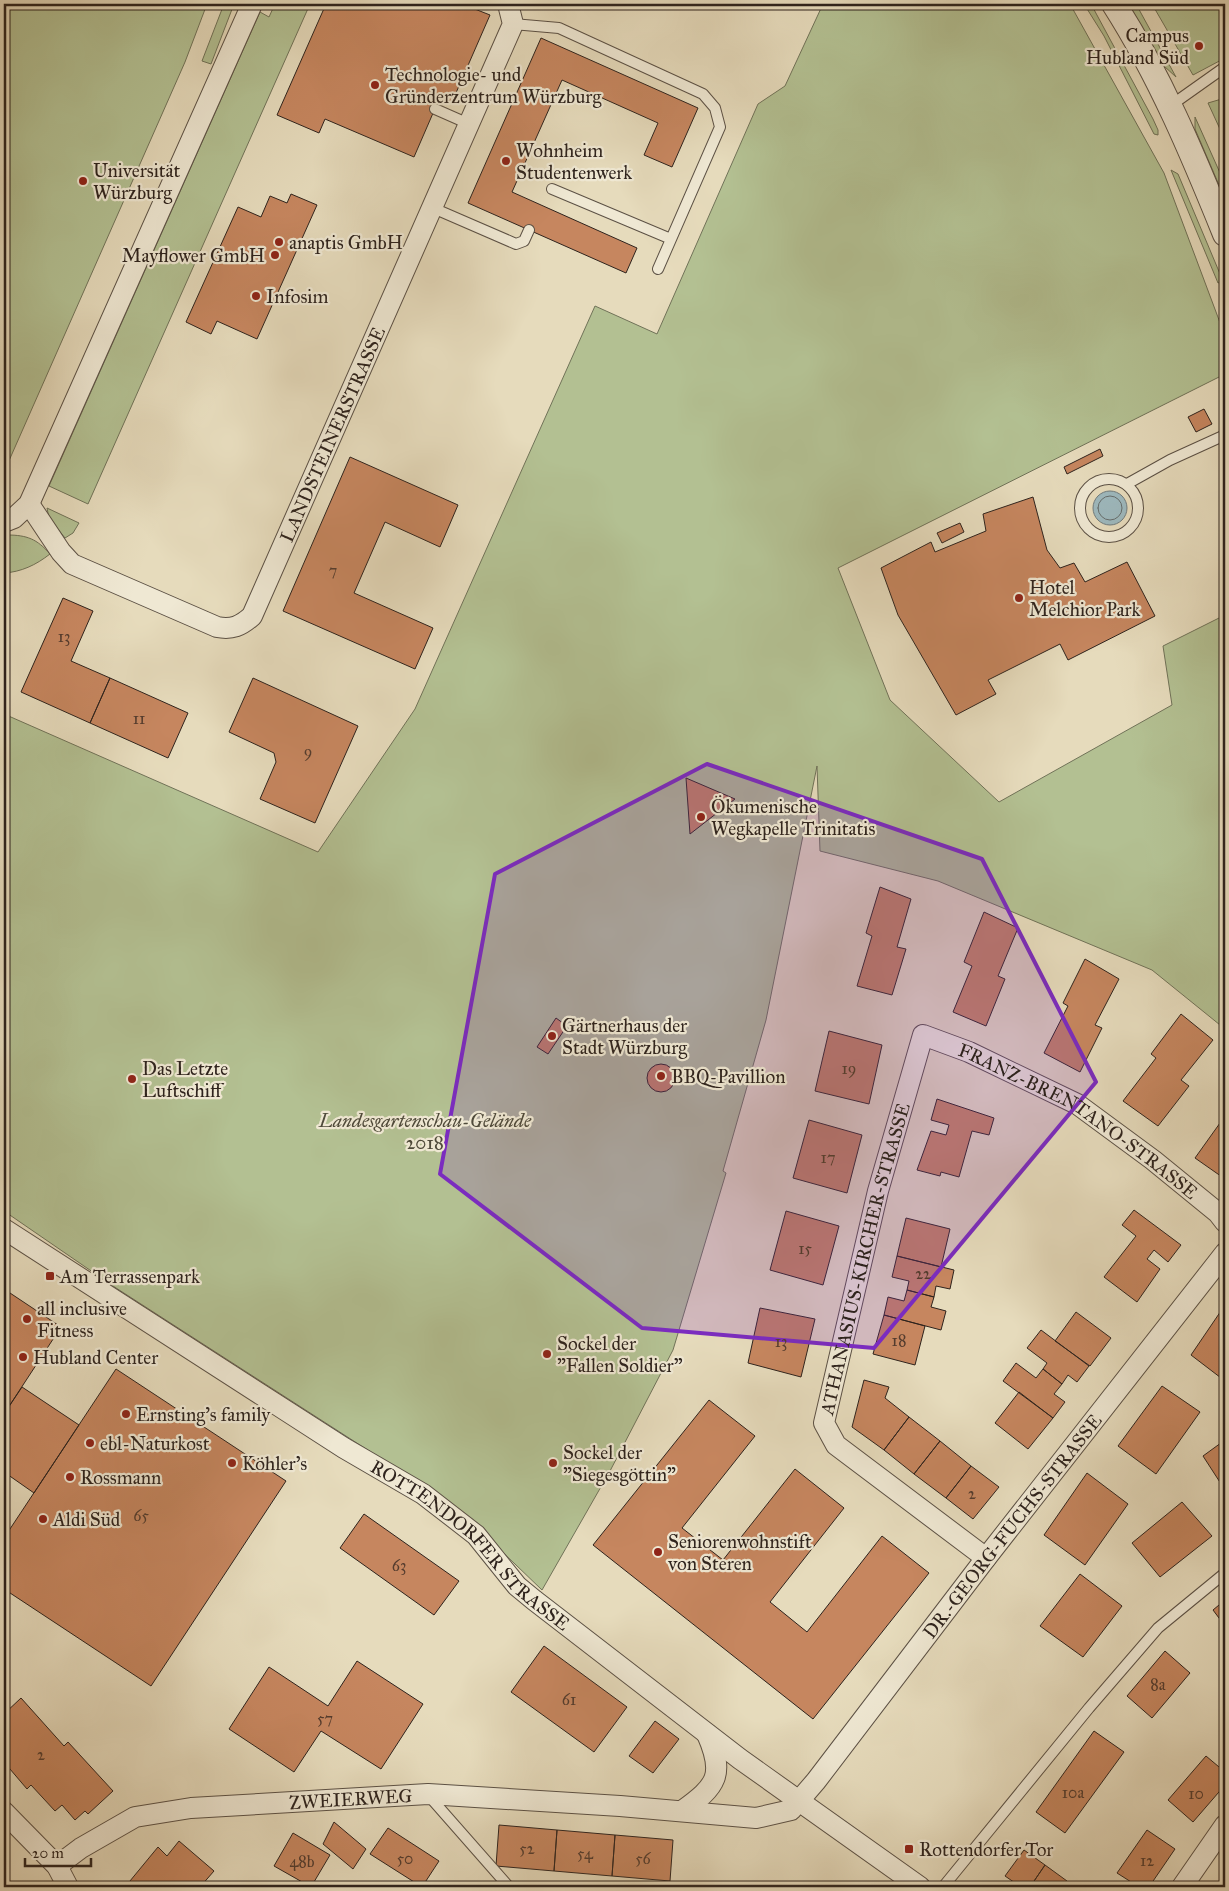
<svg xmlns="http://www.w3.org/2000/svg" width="1229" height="1891" viewBox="0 0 1229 1891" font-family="'IM FELL Great Primer',serif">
  <rect width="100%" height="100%" fill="#e6dbbc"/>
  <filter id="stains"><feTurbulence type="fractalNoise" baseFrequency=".004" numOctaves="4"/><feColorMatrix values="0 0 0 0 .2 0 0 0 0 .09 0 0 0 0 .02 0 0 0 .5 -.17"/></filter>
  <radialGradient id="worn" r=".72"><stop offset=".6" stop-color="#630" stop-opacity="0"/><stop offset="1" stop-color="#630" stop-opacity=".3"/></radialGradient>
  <path fill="#b3c092" stroke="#707258" d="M 4,4 L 207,4 L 185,62 L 4,472 Z
    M 224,4 L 234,4 L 211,64 L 202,61 Z
    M 275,4 L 310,4 L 88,504 L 49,486 L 260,12 L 269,17 Z
    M 823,4 L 1070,4 L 1164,173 L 1225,336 L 1225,374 L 838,568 L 890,700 L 999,802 L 1172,705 L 1163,646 L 1225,615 L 1225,1029 L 1152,970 L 938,881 L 820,851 L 817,766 L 766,1020 L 723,1171 L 726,1173 L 673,1350 L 610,1471 L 542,1590 L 462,1513 L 377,1456 L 113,1286 L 4,1211 L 4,714 L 318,852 L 415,709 L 595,306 L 657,334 L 758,104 L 785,86 Z
    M 1084,4 L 1091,4 L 1153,119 L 1158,130 L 1158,135 L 1154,134 L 1104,36 Z
    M 1128,4 L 1136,4 L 1176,77 L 1164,66 Z
    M 1152,4 L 1225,4 L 1225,58 L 1193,75 Z
    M 1225,98 L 1225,140 L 1208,103 Z
    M 1195,117 L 1225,184 L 1225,199 L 1195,129 Z
    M 1171,170 L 1178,174 L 1223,281 L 1218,283 Z
    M 47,508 L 79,523 L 73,533 L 65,538 L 49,518 Z
    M 7,535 C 27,535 37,539 50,554 C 36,565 21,572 4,573 L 4,542 Z"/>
  <path fill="#9db8bd" stroke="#717c7d" d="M1093 508a17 17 0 1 1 34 0a17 17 0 1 1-34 0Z"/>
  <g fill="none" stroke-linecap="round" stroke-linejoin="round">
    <path stroke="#666e6d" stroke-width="1" d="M1098 508a12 12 0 1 1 24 0a12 12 0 1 1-24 0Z"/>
  </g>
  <path fill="#c6865f" stroke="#2e231d" d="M 326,4 L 462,4 L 490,15 L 452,102 L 440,97 L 414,157 L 325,119 L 319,133 L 277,115 Z
    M 541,38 L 698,108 L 672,167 L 644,155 L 658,123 L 562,80 L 512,192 L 637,248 L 626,273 L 468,203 Z
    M 291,194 L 317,205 L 257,339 L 217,321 L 211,334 L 186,322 L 238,207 L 261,217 L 270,196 L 287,203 Z
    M 1204,409 L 1212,424 L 1196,432 L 1188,417 Z
    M 1100,449 L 1103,456 L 1067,474 L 1064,467 Z
    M 350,457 L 458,505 L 440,547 L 385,522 L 354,593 L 433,628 L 415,669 L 283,611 Z
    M 1033,497 L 1047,550 L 1060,568 L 1074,563 L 1085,582 L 1127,562 L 1155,616 L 1068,660 L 1060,644 L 988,680 L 996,694 L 956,715 L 898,615 L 881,568 L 931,542 L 935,552 L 986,531 L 983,514 Z
    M 960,523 L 964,532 L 942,543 L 937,533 Z
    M 63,598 L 93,611 L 71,661 L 110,678 L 90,723 L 21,692 Z
    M 110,678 L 188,713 L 168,758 L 90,723 Z
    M 253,678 L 358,726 L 315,823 L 260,799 L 276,762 L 274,753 L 229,732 Z
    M 686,778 L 735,799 L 690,834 Z
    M 880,887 L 911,899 L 897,947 L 906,949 L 892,995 L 857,986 L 872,936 L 866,933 Z
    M 984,912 L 1018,928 L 998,976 L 1005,979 L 986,1026 L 953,1012 L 972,966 L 964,962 Z
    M 1085,959 L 1119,979 L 1095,1025 L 1102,1028 L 1080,1072 L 1044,1053 L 1068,1006 L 1063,1003 Z
    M 1181,1014 L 1213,1040 L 1181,1080 L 1189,1086 L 1158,1126 L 1123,1101 L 1156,1058 L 1151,1054 Z
    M 556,1018 L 567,1026 L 548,1054 L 537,1047 Z
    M 829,1031 L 882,1045 L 869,1104 L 815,1091 Z
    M647 1078a14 14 0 1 1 28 0a14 14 0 1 1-28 0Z
    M 937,1099 L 994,1118 L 989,1135 L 972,1131 L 959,1177 L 941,1172 L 940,1176 L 917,1170 L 931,1131 L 946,1135 L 949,1125 L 931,1120 Z
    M 1225,1116 L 1225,1179 L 1195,1158 Z
    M 809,1120 L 862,1135 L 847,1193 L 793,1178 Z
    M 1134,1210 L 1181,1245 L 1168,1262 L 1154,1250 L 1147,1259 L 1160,1269 L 1137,1302 L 1104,1277 L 1136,1236 L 1122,1225 Z
    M 786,1211 L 839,1226 L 823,1285 L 770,1270 Z
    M 906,1218 L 950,1229 L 941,1267 L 897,1256 Z
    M 897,1256 L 954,1270 L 950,1289 L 936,1286 L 934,1297 L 907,1290 L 909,1281 L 892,1277 Z
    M 4,1289 L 61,1327 L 4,1414 Z
    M 907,1290 L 934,1297 L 931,1307 L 946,1311 L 941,1330 L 884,1315 L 888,1297 L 904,1301 Z
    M 1225,1305 L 1225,1381 L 1191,1355 Z
    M 760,1308 L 815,1319 L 801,1377 L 748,1363 Z
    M 1076,1312 L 1111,1338 L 1090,1366 L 1055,1341 Z
    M 884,1315 L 925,1326 L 915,1365 L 873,1354 Z
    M 1041,1330 L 1089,1366 L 1077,1382 L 1068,1375 L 1062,1384 L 1043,1369 L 1047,1363 L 1027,1348 Z
    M 1016,1363 L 1036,1378 L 1043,1369 L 1062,1384 L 1054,1394 L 1065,1402 L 1053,1418 L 1003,1381 Z
    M 116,1369 L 286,1481 L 151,1686 L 4,1589 L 4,1538 Z
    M 864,1380 L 889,1387 L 885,1398 L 909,1417 L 884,1450 L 852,1427 Z
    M 1162,1386 L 1200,1412 L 1156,1474 L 1118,1446 Z
    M 22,1387 L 79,1425 L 34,1493 L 4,1472 L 4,1414 Z
    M 1019,1392 L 1053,1418 L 1028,1449 L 995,1423 Z
    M 709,1400 L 755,1436 L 682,1528 L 723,1560 L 795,1469 L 844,1508 L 770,1602 L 807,1632 L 882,1536 L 929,1573 L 813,1719 L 593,1545 Z
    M 909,1417 L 940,1441 L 914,1474 L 884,1450 Z
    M 1225,1440 L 1225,1490 L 1203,1456 Z
    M 940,1441 L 971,1466 L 946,1498 L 914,1474 Z
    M 971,1466 L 999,1487 L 973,1519 L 946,1498 Z
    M 1087,1473 L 1128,1504 L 1085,1565 L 1044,1535 Z
    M 1182,1502 L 1212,1536 L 1160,1577 L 1132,1543 Z
    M 364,1514 L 459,1581 L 434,1615 L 340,1548 Z
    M 1080,1574 L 1122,1606 L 1083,1657 L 1040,1626 Z
    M 1225,1600 L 1225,1626 L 1213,1610 Z
    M 544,1646 L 627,1707 L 594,1752 L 511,1692 Z
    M 1165,1651 L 1190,1673 L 1152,1718 L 1127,1696 Z
    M 357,1661 L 423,1704 L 381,1769 L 321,1731 L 294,1772 L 229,1729 L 269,1667 L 328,1706 Z
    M 21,1698 L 64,1746 L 68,1742 L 113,1791 L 88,1814 L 85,1811 L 75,1820 L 62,1805 L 55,1811 L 31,1785 L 27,1789 L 4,1762 L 4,1714 Z
    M 655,1721 L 679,1739 L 653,1773 L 629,1756 Z
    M 1094,1731 L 1124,1752 L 1065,1833 L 1036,1812 Z
    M 1206,1756 L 1225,1772 L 1225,1785 L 1193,1822 L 1168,1800 Z
    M 334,1822 L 366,1849 L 353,1869 L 323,1844 Z
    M 499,1825 L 557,1830 L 554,1871 L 496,1866 Z
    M 388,1828 L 439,1861 L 422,1887 L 370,1854 Z
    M 557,1830 L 615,1835 L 612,1876 L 554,1871 Z
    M 1147,1830 L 1175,1849 L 1149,1887 L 1139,1887 L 1117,1873 Z
    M 293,1833 L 330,1855 L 311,1887 L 274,1866 Z
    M 615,1835 L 673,1840 L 670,1881 L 612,1876 Z
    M 179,1841 L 214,1871 L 200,1887 L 125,1887 L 158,1847 L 167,1856 Z
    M 1024,1850 L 1045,1865 L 1030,1887 L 1021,1887 L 1005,1876 Z
    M 1045,1865 L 1067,1881 L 1063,1887 L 1030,1887 Z"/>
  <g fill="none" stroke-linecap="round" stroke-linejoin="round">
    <g stroke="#5c5145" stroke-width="12">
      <path id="service" d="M 513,24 L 559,28 L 703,94 L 715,108 L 720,127 L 658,269
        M 1170,106 L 1225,67
        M 435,109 L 469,124
        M 552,189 L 671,239
        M 433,208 L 516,244 L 524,241 L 529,230
        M1080 508a29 29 0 1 1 58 0a29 29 0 1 1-58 0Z
        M 1127,484 L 1170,460 L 1225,435
        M 429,1796 L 509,1887
        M 943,1887 L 1089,1708 L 1158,1628 L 1225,1573"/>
    </g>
    <g stroke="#5c5145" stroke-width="22">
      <g id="minor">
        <path id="s1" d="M 29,504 L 61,552 L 72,564 L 217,627 C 232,630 241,626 252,616 L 513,24 L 508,4"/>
        <path d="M 4,522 L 14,518 L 29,504 L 252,4"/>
        <path id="s2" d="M 4,1229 L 344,1448 L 423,1494 L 476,1535 L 517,1586 L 534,1600 L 740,1759 L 920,1887"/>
        <path id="s3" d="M 986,1558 L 836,1445 L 824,1423 L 878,1191 L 923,1035 L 969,1052 L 1077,1104 L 1153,1160 L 1218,1213 L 1225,1222"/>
        <path d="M 682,1811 C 717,1786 725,1775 707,1734"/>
        <path d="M 4,1812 L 57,1866 L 68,1887"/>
        <path id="s4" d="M 57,1866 L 81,1848 L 135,1817 L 191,1808 L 428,1794 L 620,1806 L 756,1818 L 791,1810 L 816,1781 L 986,1558 L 1225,1253"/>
        <path d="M 1182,1887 L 1225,1825"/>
      </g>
    </g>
    <g stroke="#5c5145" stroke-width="26">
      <path id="tertiary" d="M 1114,4 C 1160,76 1193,155 1225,234"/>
    </g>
    <use href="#service" stroke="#efe8d3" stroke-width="10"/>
    <use href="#minor" stroke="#efe8d3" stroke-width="20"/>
    <use href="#tertiary" stroke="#efe8d3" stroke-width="24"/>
  </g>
  <path fill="#7b2cbf" fill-opacity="0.2" stroke="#7b2cbf" stroke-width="4" stroke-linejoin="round" d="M 707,764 L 982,859 L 1096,1082 L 874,1348 L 642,1328 L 440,1174 L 495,874 Z"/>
  <g fill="#8f2418" stroke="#efe8d3" stroke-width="2">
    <circle cx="1199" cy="46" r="5"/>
    <circle cx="375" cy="85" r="5"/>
    <circle cx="506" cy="161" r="5"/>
    <circle cx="83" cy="181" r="5"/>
    <circle cx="279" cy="242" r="5"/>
    <circle cx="275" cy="255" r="5"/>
    <circle cx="256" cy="296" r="5"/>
    <circle cx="1019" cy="598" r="5"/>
    <circle cx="701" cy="817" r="5"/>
    <circle cx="552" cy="1036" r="5"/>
    <circle cx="661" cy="1076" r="5"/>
    <circle cx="132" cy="1079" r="5"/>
    <rect x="45" y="1271" width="10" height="10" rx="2.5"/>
    <circle cx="27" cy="1319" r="5"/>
    <circle cx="547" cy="1354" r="5"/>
    <circle cx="23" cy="1357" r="5"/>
    <circle cx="126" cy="1414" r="5"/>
    <circle cx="90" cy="1443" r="5"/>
    <circle cx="232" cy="1463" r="5"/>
    <circle cx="553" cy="1463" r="5"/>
    <circle cx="70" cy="1477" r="5"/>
    <circle cx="43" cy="1519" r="5"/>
    <circle cx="658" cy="1552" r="5"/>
    <rect x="904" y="1844" width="10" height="10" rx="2.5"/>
  </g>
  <g text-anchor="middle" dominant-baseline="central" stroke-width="4.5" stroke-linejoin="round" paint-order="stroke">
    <g font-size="16" fill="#543c2e">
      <text x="333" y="570">7</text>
      <text x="64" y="636">13</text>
      <text x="139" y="718">11</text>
      <text x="308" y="751">9</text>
      <text x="849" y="1068">19</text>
      <text x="828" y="1157">17</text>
      <text x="805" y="1248">15</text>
      <text x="923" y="1273">22</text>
      <text x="899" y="1340">18</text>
      <text x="781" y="1341">13</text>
      <text x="972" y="1493">2</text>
      <text x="141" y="1515">65</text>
      <text x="399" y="1565">63</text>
      <text x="1158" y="1684">8a</text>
      <text x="569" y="1699">61</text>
      <text x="325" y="1718">57</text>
      <text x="41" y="1754">2</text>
      <text x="1073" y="1792">10a</text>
      <text x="1196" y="1793">10</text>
      <text x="527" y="1848">52</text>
      <text x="585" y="1853">54</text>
      <text x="405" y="1858">50</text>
      <text x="643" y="1858">56</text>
      <text x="1147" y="1860">12</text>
      <text x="302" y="1861">48b</text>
    </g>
    <g font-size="19" fill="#2e231d" stroke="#efe8d3" text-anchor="start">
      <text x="1189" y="35" text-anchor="end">Campus<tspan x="1189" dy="22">Hubland Süd</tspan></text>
      <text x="385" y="74">Technologie- und<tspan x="385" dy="22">Gründerzentrum Würzburg</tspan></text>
      <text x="516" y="150">Wohnheim<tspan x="516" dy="22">Studentenwerk</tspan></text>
      <text x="93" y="170">Universität<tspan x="93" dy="22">Würzburg</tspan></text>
      <text x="289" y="242">anaptis GmbH</text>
      <text x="265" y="255" text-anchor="end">Mayflower GmbH</text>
      <text x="266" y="296">Infosim</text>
      <text x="1029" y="587">Hotel<tspan x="1029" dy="22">Melchior Park</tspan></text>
      <text x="711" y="806">Ökumenische<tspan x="711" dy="22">Wegkapelle Trinitatis</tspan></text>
      <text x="562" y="1025">Gärtnerhaus der<tspan x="562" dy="22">Stadt Würzburg</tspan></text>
      <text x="142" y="1068">Das Letzte<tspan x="142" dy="22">Luftschiff</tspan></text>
      <text x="671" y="1076">BBQ-Pavillion</text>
      <text x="60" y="1276">Am Terrassenpark</text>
      <text x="37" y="1308">all inclusive<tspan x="37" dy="22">Fitness</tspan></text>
      <text x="557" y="1343">Sockel der<tspan x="557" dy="22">"Fallen Soldier"</tspan></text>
      <text x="33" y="1357">Hubland Center</text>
      <text x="136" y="1414">Ernsting's family</text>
      <text x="100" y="1443">ebl-Naturkost</text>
      <text x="563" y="1452">Sockel der<tspan x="563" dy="22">"Siegesgöttin"</tspan></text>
      <text x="242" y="1463">Köhler's</text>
      <text x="80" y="1477">Rossmann</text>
      <text x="53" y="1519">Aldi Süd</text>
      <text x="668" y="1541">Seniorenwohnstift<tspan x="668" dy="22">von Steren</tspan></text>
      <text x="919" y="1849">Rottendorfer Tor</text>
    </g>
    <g font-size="19" fill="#2e231d" stroke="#efe8d3">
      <text stroke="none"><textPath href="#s1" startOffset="469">LANDSTEINERSTRASSE</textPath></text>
      <text stroke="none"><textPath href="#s3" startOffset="792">FRANZ-BRENTANO-STRASSE</textPath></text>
      <text stroke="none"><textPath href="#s3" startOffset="382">ATHANASIUS-KIRCHER-STRASSE</textPath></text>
      <text stroke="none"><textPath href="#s4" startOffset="1111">DR.-GEORG-FUCHS-STRASSE</textPath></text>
      <text stroke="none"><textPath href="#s2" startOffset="565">ROTTENDORFER STRASSE</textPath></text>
      <text stroke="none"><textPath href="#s4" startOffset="309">ZWEIERWEG</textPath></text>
    </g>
    <g font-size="19" font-style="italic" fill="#4f4a3a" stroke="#efe8d3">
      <text x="425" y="1120">Landesgartenschau-Gelände<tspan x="425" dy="22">2018</tspan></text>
    </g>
  </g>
  <rect width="1229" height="1891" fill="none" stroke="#e6dbbc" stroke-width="20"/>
  <rect x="5" y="5" width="1219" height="1881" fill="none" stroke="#2e231d" stroke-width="2.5"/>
  <rect x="10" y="10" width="1209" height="1871" fill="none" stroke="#2e231d"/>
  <path d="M25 1858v8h66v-8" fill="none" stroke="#2e231d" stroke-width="2.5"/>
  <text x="32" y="1858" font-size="15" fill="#2e231d" stroke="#efe8d3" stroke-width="4" paint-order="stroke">20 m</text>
  <rect width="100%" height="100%" filter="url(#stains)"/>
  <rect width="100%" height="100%" fill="url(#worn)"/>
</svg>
